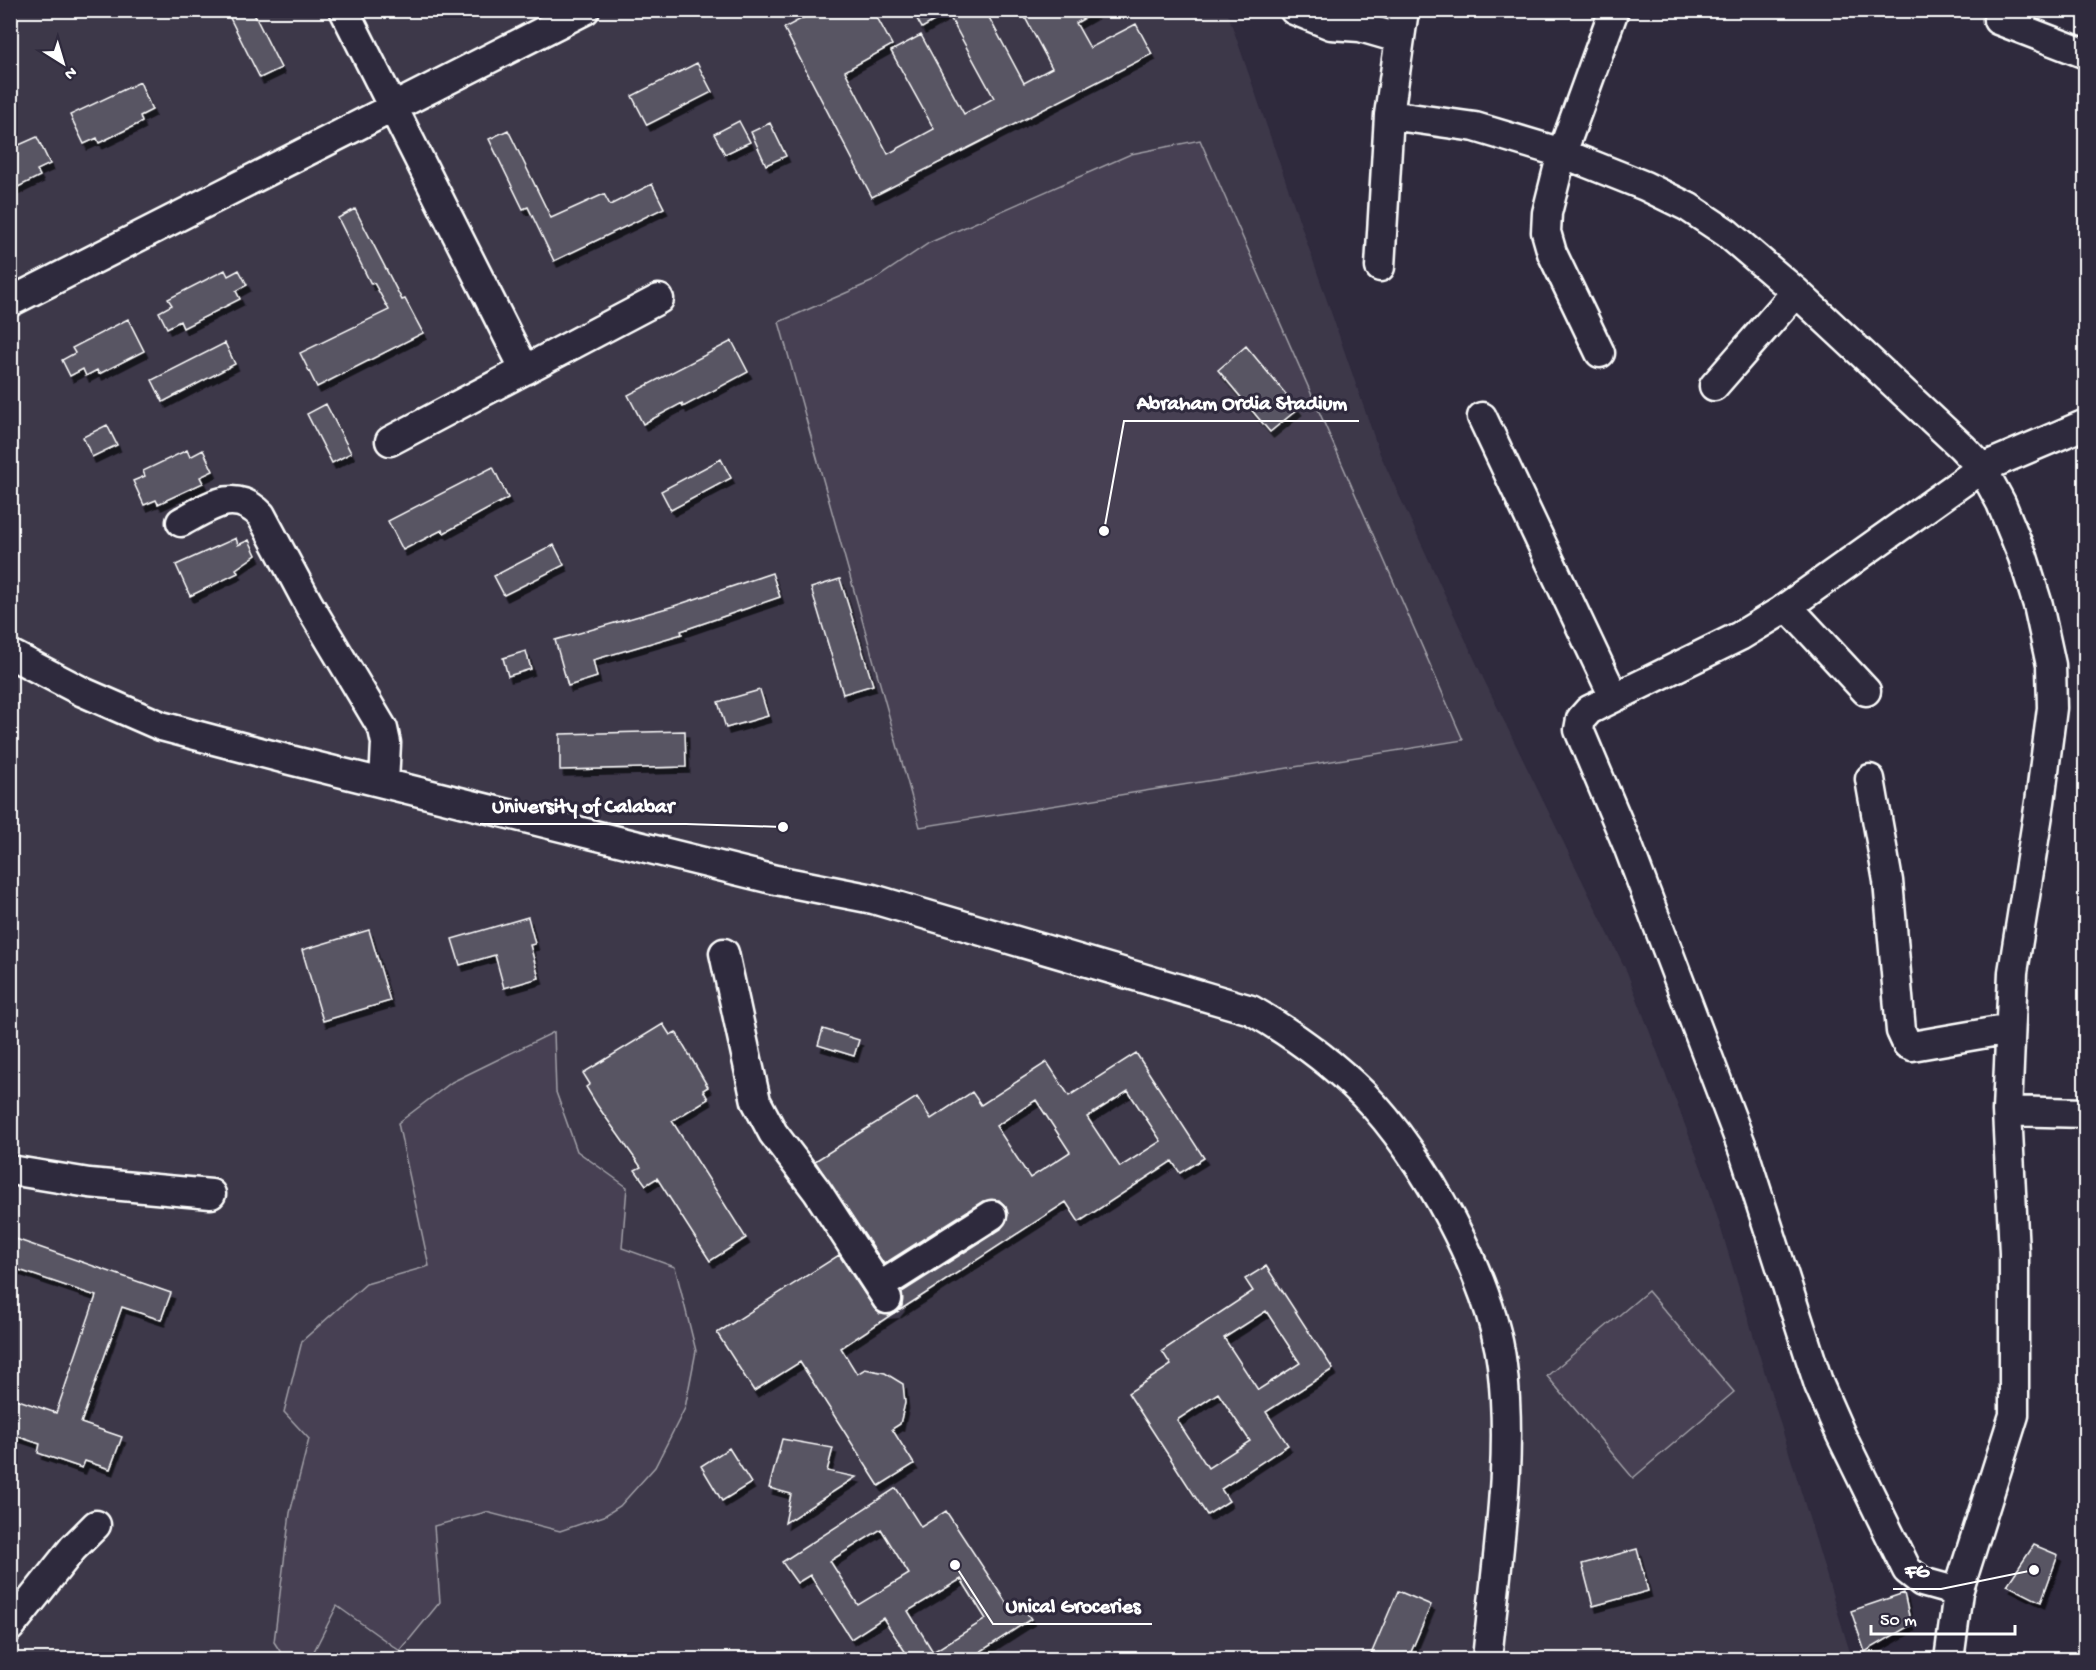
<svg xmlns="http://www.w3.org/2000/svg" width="2096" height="1670" viewBox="0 0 2096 1670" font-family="'Gochi Hand',sans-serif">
  <defs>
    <filter id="shadow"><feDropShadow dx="3.5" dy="6" stdDeviation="0" flood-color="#0009"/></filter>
  </defs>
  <rect width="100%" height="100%" fill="#2f2a3d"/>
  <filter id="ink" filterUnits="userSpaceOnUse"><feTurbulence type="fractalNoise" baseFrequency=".0167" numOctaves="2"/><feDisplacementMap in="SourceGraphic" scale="12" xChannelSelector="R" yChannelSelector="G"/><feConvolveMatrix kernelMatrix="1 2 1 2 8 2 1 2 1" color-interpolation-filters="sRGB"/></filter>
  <g filter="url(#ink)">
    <path fill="#3c3749" d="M 11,11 L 1227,11 L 1380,454 L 1485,682 L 1627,972 L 1707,1183 L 1852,1659 L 11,1660 Z"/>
    <path fill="#464152" stroke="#a2a0a8" stroke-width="1.5" d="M 1200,140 L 1463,740 L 920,827 L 779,322 L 871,282 L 929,243 L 1131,154 Z
      M 554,1032 L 556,1092 L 577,1151 L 627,1187 L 622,1248 L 675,1267 L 696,1351 L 685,1408 L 655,1467 L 620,1506 L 604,1516 L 560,1531 L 486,1512 L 434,1526 L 440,1602 L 400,1651 L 337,1606 L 310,1659 L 285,1659 L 274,1642 L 290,1513 L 309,1439 L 284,1412 L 302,1341 L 366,1284 L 429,1266 L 398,1123 L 452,1082 Z
      M 1648,1291 L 1734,1392 L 1633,1478 L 1547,1376 Z"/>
    <path fill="#595564" stroke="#fff" stroke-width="1.5" fill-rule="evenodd" filter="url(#shadow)" d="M 226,10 L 252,10 L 281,68 L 260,78 Z
      M 818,10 L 873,10 L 892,45 L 845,71 L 888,154 L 934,129 L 891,51 L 921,35 L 964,114 L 994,98 L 951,19 L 966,10 L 985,10 L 1024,83 L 1052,68 L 1021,10 L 1099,10 L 1076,23 L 1090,48 L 1136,24 L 1152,54 L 872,197 L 784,28 Z
      M 912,10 L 953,10 L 922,28 Z
      M 697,63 L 712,92 L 647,125 L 632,96 Z
      M 140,82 L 152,110 L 140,116 L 142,122 L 99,143 L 97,138 L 84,144 L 70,115 Z
      M 739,121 L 750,142 L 725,154 L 714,134 Z
      M 770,123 L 786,156 L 766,165 L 751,132 Z
      M 508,130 L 551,218 L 604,194 L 610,205 L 652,184 L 664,208 L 554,261 L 528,207 L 523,209 L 489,139 Z
      M 37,137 L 50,164 L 37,170 L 40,176 L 10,191 L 10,149 Z
      M 355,209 L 402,300 L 405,299 L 423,333 L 317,387 L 300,353 L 389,310 L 374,283 L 371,284 L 338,218 Z
      M 225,270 L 228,276 L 239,270 L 247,285 L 236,291 L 240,299 L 183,328 L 180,321 L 167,328 L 159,312 L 172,305 L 168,299 Z
      M 128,319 L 144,351 L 99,374 L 97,370 L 86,376 L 83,369 L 70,376 L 62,360 L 75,353 L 72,348 Z
      M 732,341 L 748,372 L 683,407 L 682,403 L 643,424 L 628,395 Z
      M 225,343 L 235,364 L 163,402 L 152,380 Z
      M 1246,346 L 1298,409 L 1270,432 L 1218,370 Z
      M 326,404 L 351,453 L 332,463 L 307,414 Z
      M 107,425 L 117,445 L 92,457 L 83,437 Z
      M 187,450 L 190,457 L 203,450 L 213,471 L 200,477 L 203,483 L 158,504 L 156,500 L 144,505 L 133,481 L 145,476 L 143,471 Z
      M 721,459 L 731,478 L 671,510 L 661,491 Z
      M 493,467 L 508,498 L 444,533 L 442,530 L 403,550 L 388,521 Z
      M 236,538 L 238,545 L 249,540 L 256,555 L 236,569 L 238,573 L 190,596 L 176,565 Z
      M 554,545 L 564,565 L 504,595 L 494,576 Z
      M 772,573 L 780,597 L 681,631 L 682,634 L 593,660 L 597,677 L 568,686 L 555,640 L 674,606 Z
      M 840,579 L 873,685 L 843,694 L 811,588 Z
      M 526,651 L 531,669 L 508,676 L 503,658 Z
      M 760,690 L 768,716 L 726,728 L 718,702 Z
      M 685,731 L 686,767 L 560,770 L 560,734 Z
      M 528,917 L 535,944 L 530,945 L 539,978 L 504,988 L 495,955 L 460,965 L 452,939 Z
      M 369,930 L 390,1001 L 323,1021 L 302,950 Z
      M 663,1024 L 670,1035 L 676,1032 L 708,1087 L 703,1090 L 708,1099 L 672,1121 L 746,1238 L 710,1261 L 657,1178 L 646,1185 L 635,1170 L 641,1167 L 597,1105 L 586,1087 L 590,1084 L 583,1073 Z
      M 823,1029 L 859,1040 L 854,1056 L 818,1045 Z
      M 1136,1053 L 1204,1158 L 1180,1173 L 1172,1161 L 1079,1222 L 1066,1202 L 897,1312 L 902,1306 L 902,1292 L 1001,1229 L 1008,1215 L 1006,1207 L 999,1200 L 983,1201 L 884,1264 L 815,1161 L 917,1097 L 931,1119 L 972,1092 L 981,1105 L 1047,1062 L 1069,1096 ZM 1128,1091 L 1161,1141 L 1120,1167 L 1087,1117 ZM 1036,1100 L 1070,1152 L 1030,1178 L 996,1126 Z
      M 10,1237 L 171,1293 L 161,1320 L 122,1307 L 81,1423 L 122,1437 L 110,1469 L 85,1461 L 82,1468 L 38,1453 L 40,1444 L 10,1434 L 10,1397 L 56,1413 L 96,1296 L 10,1267 Z
      M 839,1255 L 874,1308 L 880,1314 L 894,1313 L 841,1348 L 857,1374 L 865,1369 L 885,1373 L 903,1384 L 905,1403 L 900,1424 L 892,1429 L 914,1464 L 879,1486 L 800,1362 L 754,1391 L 717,1333 Z
      M 1266,1266 L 1333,1369 L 1266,1412 L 1288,1445 L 1221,1489 L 1229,1501 L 1207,1515 L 1128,1393 L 1171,1365 L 1162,1351 L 1253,1291 L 1245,1279 ZM 1266,1311 L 1300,1363 L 1258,1390 L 1224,1338 ZM 1218,1393 L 1250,1441 L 1208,1468 L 1177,1420 Z
      M 782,1439 L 833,1448 L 827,1471 L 856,1477 L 785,1523 L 791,1494 L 769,1488 Z
      M 729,1448 L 751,1483 L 722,1501 L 701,1466 Z
      M 896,1488 L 921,1527 L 946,1511 L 1009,1607 L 1019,1601 L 1031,1619 L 969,1659 L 910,1659 L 883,1618 L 851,1639 L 810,1575 L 797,1583 L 782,1562 ZM 881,1529 L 909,1574 L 858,1605 L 830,1561 ZM 961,1579 L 986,1619 L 933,1652 L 908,1611 Z
      M 2034,1545 L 2058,1555 L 2041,1602 L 2007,1585 Z
      M 1637,1549 L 1648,1591 L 1593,1606 L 1582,1564 Z
      M 1398,1591 L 1431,1605 L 1408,1659 L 1369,1659 Z
      M 1904,1593 L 1911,1625 L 1865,1652 L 1851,1611 Z"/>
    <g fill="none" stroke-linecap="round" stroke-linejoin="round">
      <g stroke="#fff" stroke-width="33">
        <path id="minor" d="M 344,10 L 525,370
          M 1294,10 L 1331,25 L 1360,27 L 1398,38
          M 1998,20 L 2086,54
          M 1389,115 L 1475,127 L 1562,153 L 1645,186 L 1688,207 L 1727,233 L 1796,292 L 1962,447 L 1982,468 L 2001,503 L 2023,557 L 2038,605 L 2051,665 L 2052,708 L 2040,802 L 2013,972 L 2007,1111 L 2014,1253 L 2014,1415 L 1958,1592 L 1949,1660
          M 1380,267 L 1389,115 L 1404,10
          M 10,302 L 585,10
          M 1600,353 L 1552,253 L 1546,232 L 1547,213 L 1562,153 L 1614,10
          M 1714,386 L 1796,292
          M 1482,417 L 1614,697
          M 390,441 L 659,299
          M 181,522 C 209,507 234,487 261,515 L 309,605 L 383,729 L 386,743 L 384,783
          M 1788,607 L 1866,691
          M 10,654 L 83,692 L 161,726 L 290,760 L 776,880 L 873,899 L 1251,1010 C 1291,1033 1330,1061 1363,1094 C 1423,1154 1492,1281 1502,1365 C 1514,1462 1496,1563 1487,1660
          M 1870,779 L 1888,881 L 1901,1031 L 1907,1044 L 1912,1046 L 2010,1029
          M 724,953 L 756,1101 L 773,1133 L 817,1191 L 887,1299
          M 2007,1111 L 2086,1113
          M 10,1170 L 89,1183 L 211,1194
          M 879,1287 L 992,1215
          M 1958,1592 L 1922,1582 L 1907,1570 L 1841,1435 L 1819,1385 L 1744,1152 L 1628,846 L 1579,730 L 1581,719 L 1589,710 L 1740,636 L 1781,611 L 1982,468 L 2086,424
          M 10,1627 L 73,1548 L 96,1525"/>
      </g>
      <use href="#minor" stroke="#2f2a3d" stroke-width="28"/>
    </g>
  </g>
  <path fill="none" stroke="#fff" stroke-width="2" d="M1104 531L1124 421H1359M783 827L686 824H480M2034 1570L1941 1589H1893M955 1565L993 1624H1152"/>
  <g fill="#fff" stroke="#2f2a3d" stroke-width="2">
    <circle cx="1104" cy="531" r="6"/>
    <circle cx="783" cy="827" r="6"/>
    <circle cx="2034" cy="1570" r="6"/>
    <circle cx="955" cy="1565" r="6"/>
  </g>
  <g font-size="21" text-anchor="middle" font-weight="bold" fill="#fff" stroke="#2f2a3d" stroke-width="6" stroke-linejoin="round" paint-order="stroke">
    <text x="1242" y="409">Abraham Ordia Stadium</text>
    <text x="583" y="812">University of Calabar</text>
    <text x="1917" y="1577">FG</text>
    <text x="1073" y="1612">Unical Groceries</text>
  </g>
  <rect width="2096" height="1670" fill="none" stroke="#2f2a3d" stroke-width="36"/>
  <rect x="18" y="18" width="2060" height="1634" fill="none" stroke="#fff" stroke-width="2" filter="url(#ink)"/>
  <g transform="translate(63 63) rotate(143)" stroke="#2f2a3d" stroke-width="4.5" paint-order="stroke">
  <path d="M0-4.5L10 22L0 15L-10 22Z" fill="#ffffff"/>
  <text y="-9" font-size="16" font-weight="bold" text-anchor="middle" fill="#ffffff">N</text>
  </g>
  <path d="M1871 1625v9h144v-9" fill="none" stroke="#ffffff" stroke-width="3"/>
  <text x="1880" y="1625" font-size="18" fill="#ffffff" stroke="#2f2a3d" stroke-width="4.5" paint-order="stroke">50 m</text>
</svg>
